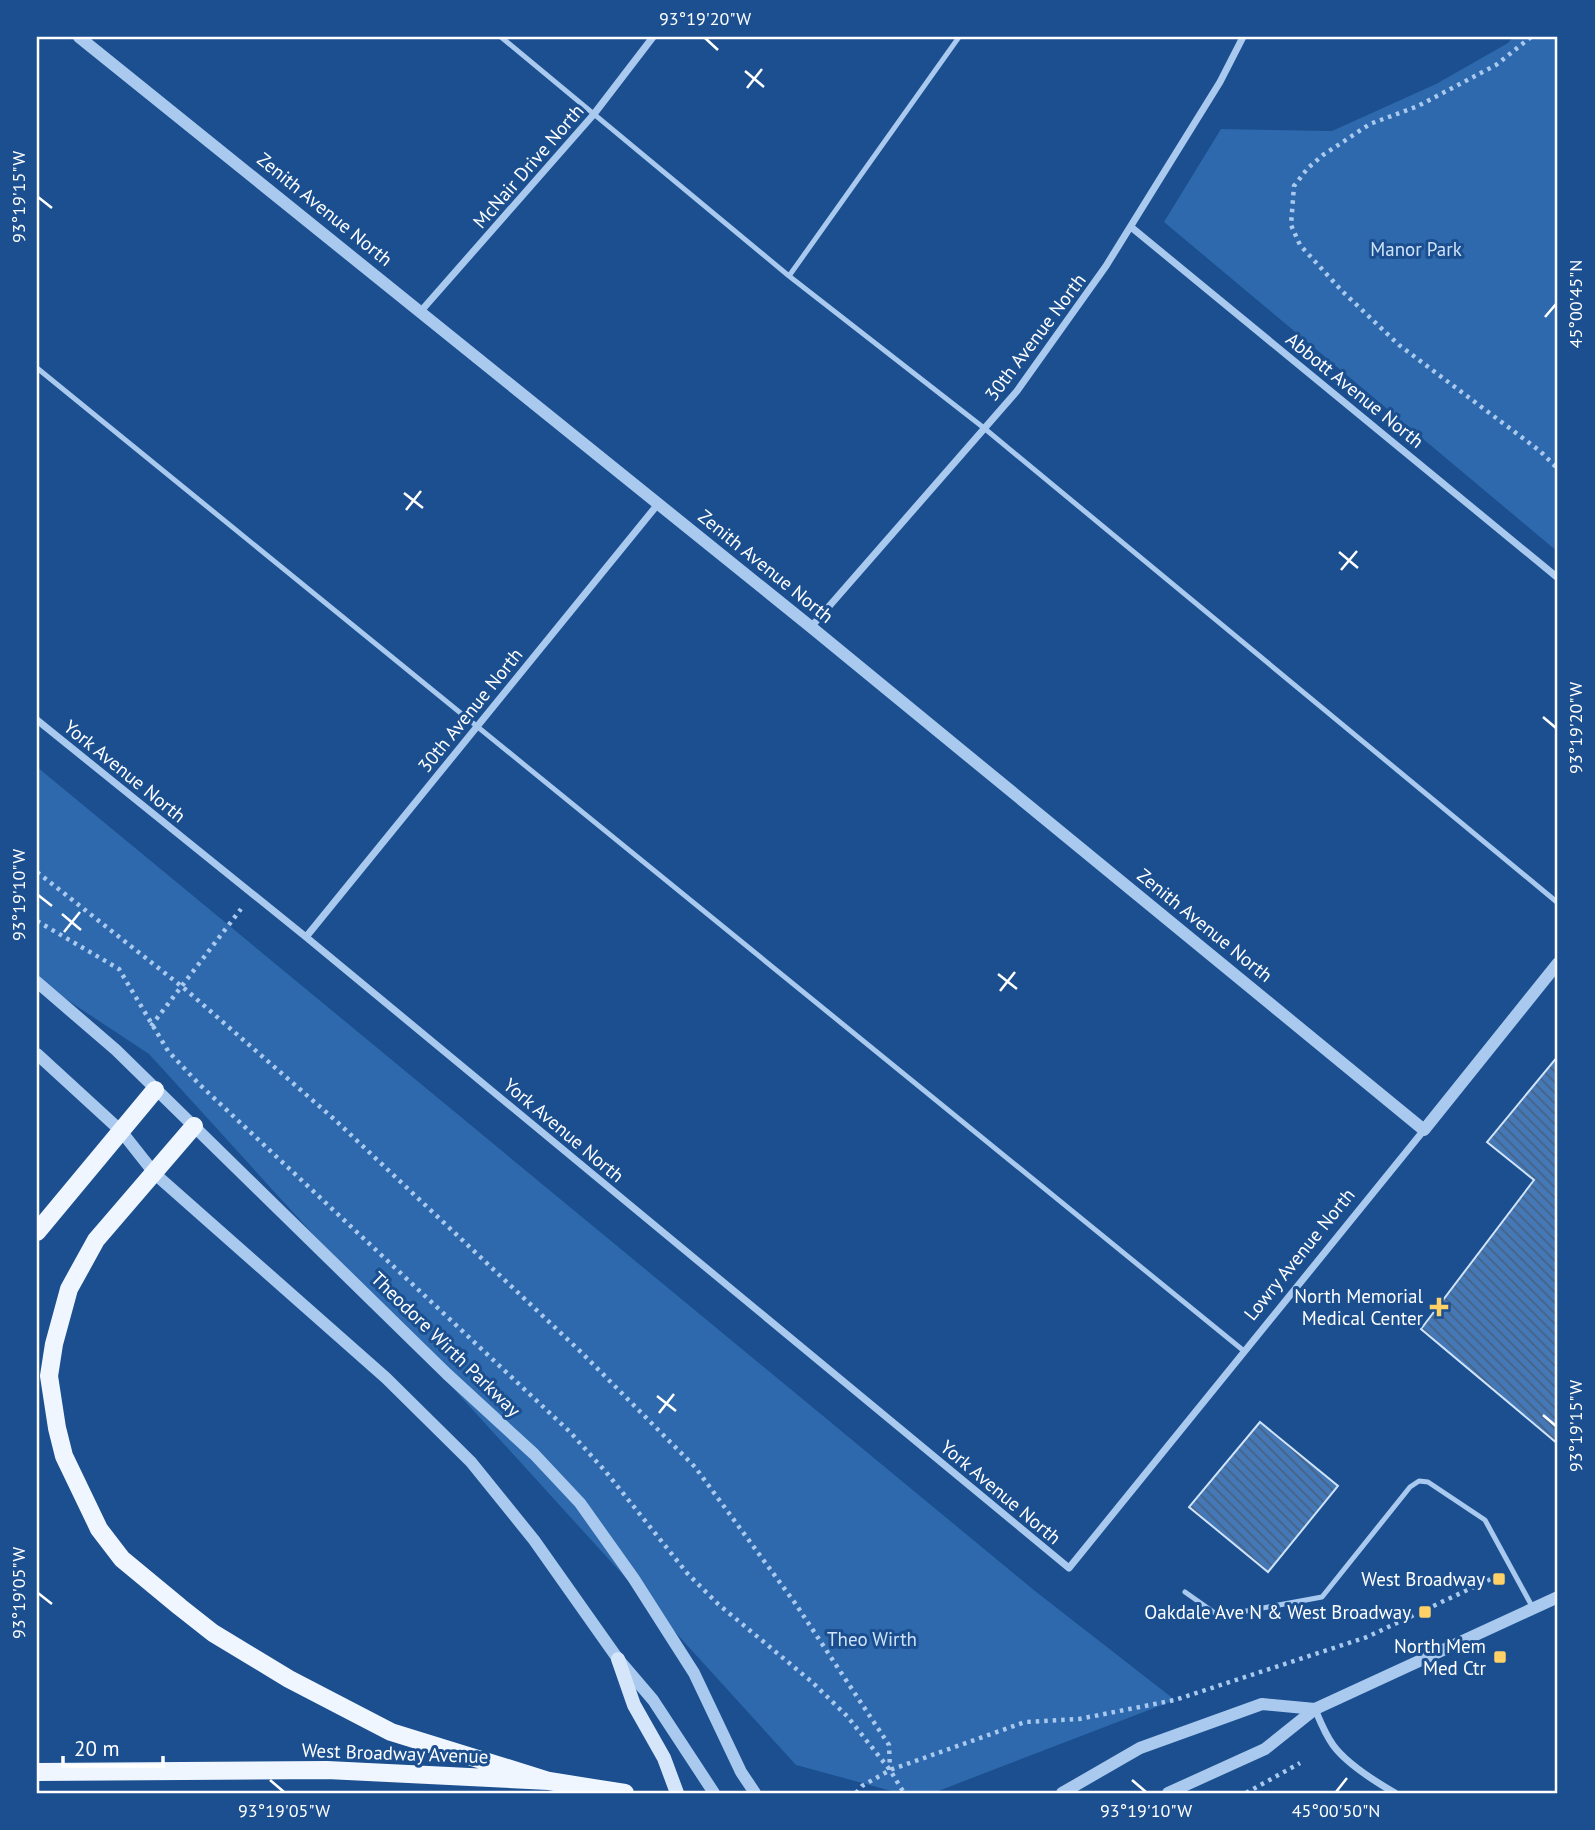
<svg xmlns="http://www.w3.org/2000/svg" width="1595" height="1830" viewBox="0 0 1595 1830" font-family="'PT Sans',sans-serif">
  <defs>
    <pattern id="building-back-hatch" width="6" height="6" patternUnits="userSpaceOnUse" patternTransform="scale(1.75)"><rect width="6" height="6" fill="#4478b7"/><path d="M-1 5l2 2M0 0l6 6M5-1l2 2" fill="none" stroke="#486282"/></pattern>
  </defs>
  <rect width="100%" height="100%" fill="#1b4f8f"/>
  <path fill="#2e69ad" d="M 1513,37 L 1558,37 L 1558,552 L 1164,222 L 1221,129 L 1332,131 L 1436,84 L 1508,43 Z
    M 37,767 L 1035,1591 L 1175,1700 L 933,1793 L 899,1793 L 796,1765 L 149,1054 L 37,980 Z"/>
  <path fill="url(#building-back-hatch)" stroke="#cfe3fa" stroke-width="2" d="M 1558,1056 L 1558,1444 L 1421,1329 L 1534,1180 L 1487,1142 Z
    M 1260,1422 L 1338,1486 L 1268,1572 L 1189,1507 Z"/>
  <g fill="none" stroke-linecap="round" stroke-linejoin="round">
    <path stroke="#a9c9ee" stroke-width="4.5" stroke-dasharray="3.5 5" stroke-linecap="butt" d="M 1531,37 L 1496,65 L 1418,106 L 1370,124 L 1323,155 L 1308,168 L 1294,186 L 1291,225 L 1300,245 L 1342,291 L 1399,345 L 1540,451 L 1558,469
      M 37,872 L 185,989 L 334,1119 L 582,1353 L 695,1467 L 795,1603 L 889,1745 L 890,1770
      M 37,921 L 119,969 L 168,1051 L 199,1084 L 570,1432 L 606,1472 L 687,1573 L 718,1604 L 812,1682 L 847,1716 L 890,1770 L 904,1793
      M 151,1026 L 241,909
      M 856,1793 L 862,1786 L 890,1770 L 1025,1722 L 1079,1719 L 1175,1700 L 1367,1637 L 1495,1577
      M 1246,1793 L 1300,1763"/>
    <path stroke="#a9c9ee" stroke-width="5" d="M 501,37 L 789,276 L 984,428 L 1558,903
      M 789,276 L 959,37
      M 37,368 L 1244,1351
      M 1185,1592 L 1219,1616 L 1322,1597 L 1410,1487 L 1419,1481 L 1428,1482 L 1485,1520 L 1533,1608"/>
    <path stroke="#a9c9ee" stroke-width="7" d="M 1131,227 L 1558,578
      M 421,311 L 594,114 L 653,37
      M 811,627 L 1017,391 L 1106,266 L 1220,82 L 1243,37
      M 37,720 L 306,937 L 1069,1568 L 1424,1130
      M 306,937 L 658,504
      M 1315,1709 C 1320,1721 1325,1734 1333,1745 C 1346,1763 1376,1782 1395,1793"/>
    <path stroke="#a9c9ee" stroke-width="12" d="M 79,37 L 811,627 L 1424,1130 L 1558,963
      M 37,982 L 116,1050 L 447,1374 L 534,1454 L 580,1503 L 634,1579 L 694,1673 L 741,1772 L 755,1793
      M 37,1054 L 121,1131 L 155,1174 L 386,1378 L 471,1462 L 534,1540 L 618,1659 L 653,1700 L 714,1793
      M 1062,1793 L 1140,1748 L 1262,1704 L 1315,1709
      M 1168,1793 L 1265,1749 L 1315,1709 L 1558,1597"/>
    <path stroke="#d6e6fa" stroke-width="14" d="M 618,1659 L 634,1705 L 664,1758 L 677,1793"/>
    <path stroke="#f0f6ff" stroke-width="18" d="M 194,1126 L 96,1240 L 69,1289 L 54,1344 L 49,1376 L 57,1428 L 64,1456 L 99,1529 L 122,1559 L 180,1607 L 213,1633 L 289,1679 L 391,1732 L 549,1781
      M 37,1232 L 155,1090
      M 37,1772 L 327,1770 L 549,1781 L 625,1793"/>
  </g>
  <path fill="none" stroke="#fff" stroke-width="2.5" d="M 705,38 L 718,50M 745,71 L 764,87M 747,88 L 762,69M 38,197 L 52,208M 1545,317 L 1556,304M 404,493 L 423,508M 406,510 L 421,491M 1339,552 L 1358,568M 1341,570 L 1357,551M 1543,717 L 1556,728M 38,895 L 52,906M 62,914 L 81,930M 64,932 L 80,912M 998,974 L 1017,989M 1000,991 L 1015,972M 657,1396 L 676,1411M 659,1413 L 674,1394M 1543,1415 L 1556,1426M 38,1593 L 52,1604M 270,1780 L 284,1792M 1132,1780 L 1146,1792M 1336,1792 L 1347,1778"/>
  <g fill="#ffd166" stroke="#1b4f8f" stroke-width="2.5">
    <path d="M1435.5 1296.5h7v7h7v7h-7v7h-7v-7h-7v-7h7z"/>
    <rect x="1492" y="1572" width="14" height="14" rx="3.5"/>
    <rect x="1418" y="1605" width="14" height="14" rx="3.5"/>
    <rect x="1493" y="1650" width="14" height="14" rx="3.5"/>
  </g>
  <g text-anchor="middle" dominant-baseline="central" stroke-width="6" stroke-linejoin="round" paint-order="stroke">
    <g font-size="19" fill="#fff" stroke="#1b4f8f">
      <text transform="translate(528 166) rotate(-49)">McNair Drive North</text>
      <text transform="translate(325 209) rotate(39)">Zenith Avenue North</text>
      <text transform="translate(1035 337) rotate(-53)">30th Avenue North</text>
      <text transform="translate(1355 390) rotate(39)">Abbott Avenue North</text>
      <text transform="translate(766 566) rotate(39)">Zenith Avenue North</text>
      <text transform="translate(470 710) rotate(-51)">30th Avenue North</text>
      <text transform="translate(125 771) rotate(39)">York Avenue North</text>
      <text transform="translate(1205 925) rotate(39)">Zenith Avenue North</text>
      <text transform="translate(564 1130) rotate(40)">York Avenue North</text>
      <text transform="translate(1299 1254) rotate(-51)">Lowry Avenue North</text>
      <text transform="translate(446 1344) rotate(44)">Theodore Wirth Parkway</text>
      <text transform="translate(1001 1492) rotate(40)">York Avenue North</text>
      <text transform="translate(395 1753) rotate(2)">West Broadway Avenue</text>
    </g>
    <g font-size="19" fill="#cfe3fa" stroke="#1b4f8f">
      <text x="1416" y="249">Manor Park</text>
      <text x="872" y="1639">Theo Wirth</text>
    </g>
    <g font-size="19" fill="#fff" stroke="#1b4f8f" text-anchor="end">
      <text x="1423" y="1296">North Memorial<tspan x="1423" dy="22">Medical Center</tspan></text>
      <text x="1485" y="1579">West Broadway</text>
      <text x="1411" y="1612">Oakdale Ave N &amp; West Broadway</text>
      <text x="1486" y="1646">North Mem<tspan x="1486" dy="22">Med Ctr</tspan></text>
    </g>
  </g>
  <rect width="1595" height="1830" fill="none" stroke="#1b4f8f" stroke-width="77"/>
  <path d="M63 1756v10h100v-10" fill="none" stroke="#ffffff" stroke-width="3.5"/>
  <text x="74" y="1756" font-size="21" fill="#ffffff" stroke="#1b4f8f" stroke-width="5" paint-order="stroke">20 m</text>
  <rect x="38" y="38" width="1518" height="1754" fill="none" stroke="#fff" stroke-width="2.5"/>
  <g font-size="18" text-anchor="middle" fill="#fff">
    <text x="705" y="25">93°19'20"W</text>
    <text transform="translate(19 197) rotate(-90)" y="6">93°19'15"W</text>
    <text transform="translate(1576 304) rotate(-90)" y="6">45°00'45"N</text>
    <text transform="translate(1576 728) rotate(-90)" y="6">93°19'20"W</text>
    <text transform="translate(19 895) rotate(-90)" y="6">93°19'10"W</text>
    <text transform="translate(1576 1426) rotate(-90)" y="6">93°19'15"W</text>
    <text transform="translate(19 1593) rotate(-90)" y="6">93°19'05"W</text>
    <text x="284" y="1817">93°19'05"W</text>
    <text x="1146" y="1817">93°19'10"W</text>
    <text x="1336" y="1817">45°00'50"N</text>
  </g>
</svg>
